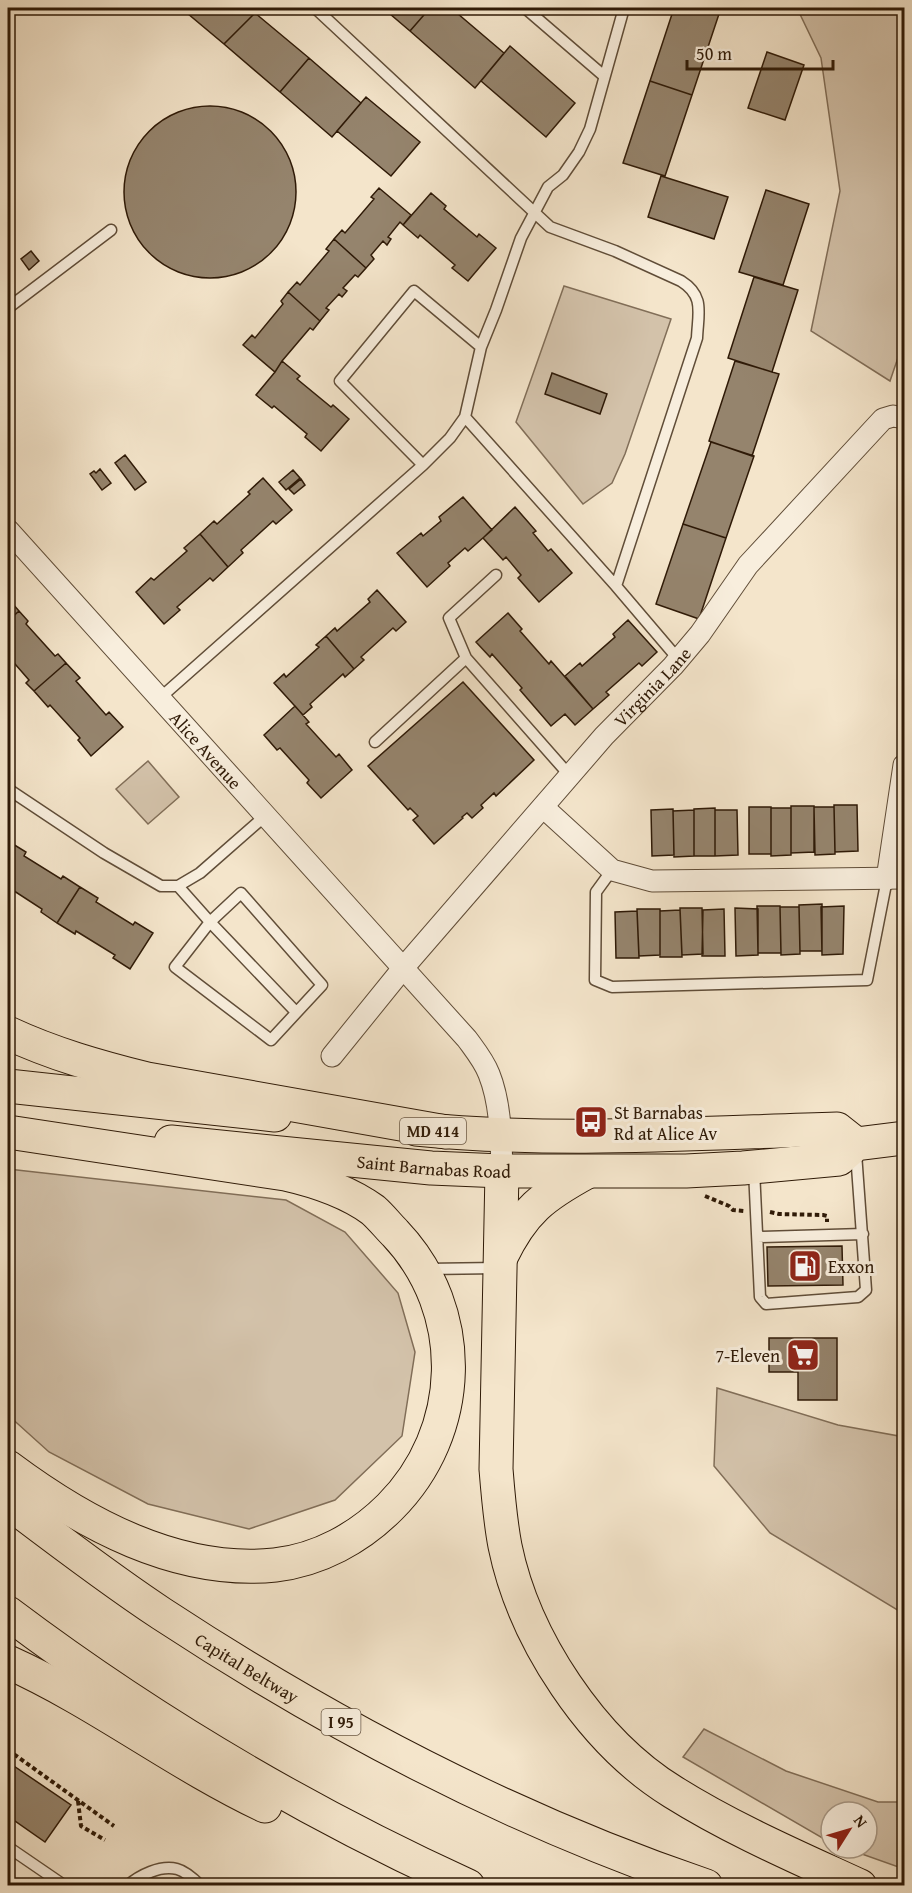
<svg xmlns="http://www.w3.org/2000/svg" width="912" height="1893" viewBox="0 0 912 1893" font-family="'Gentium Book Plus',serif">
  <rect width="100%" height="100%" fill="#f4e5cb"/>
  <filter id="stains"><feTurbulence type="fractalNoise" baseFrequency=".00333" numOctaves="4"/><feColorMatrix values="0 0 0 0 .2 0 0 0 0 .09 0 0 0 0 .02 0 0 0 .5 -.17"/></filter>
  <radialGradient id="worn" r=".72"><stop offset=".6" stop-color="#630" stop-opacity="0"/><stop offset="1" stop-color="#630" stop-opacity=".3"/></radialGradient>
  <path fill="#d3c2aa" stroke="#816e58" stroke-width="1.5" d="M 797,8 L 904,8 L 904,340 L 890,381 L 811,331 L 840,191 L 821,58 Z
    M 564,286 L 671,319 L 625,454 L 612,483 L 583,504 L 516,422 Z
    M 148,761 L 179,797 L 148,824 L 116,789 Z
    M 8,1169 L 286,1200 L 345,1232 L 398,1293 L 415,1352 L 402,1436 L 335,1500 L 249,1529 L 148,1504 L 49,1452 L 8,1415 Z
    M 717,1388 L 838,1425 L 904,1437 L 904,1614 L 770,1533 L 714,1466 Z
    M 704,1729 L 786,1771 L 878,1802 L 904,1802 L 904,1869 L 845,1848 L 867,1848 L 867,1812 L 831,1812 L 831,1843 L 683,1757 Z"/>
  <path fill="#95846d" stroke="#2f1a07" stroke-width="1.5" d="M 181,8 L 249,8 L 255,13 L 224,44 Z
    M 383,8 L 430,8 L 410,31 Z
    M 430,8 L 451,8 L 504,53 L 475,88 L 410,31 Z
    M 674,8 L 701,8 L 719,14 L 692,95 L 650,81 Z
    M 255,13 L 309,58 L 280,92 L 224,44 Z
    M 510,46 L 575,103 L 546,137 L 481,81 Z
    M 767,52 L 804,65 L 785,120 L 748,108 Z
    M 309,58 L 361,103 L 332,137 L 280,92 Z
    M 650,81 L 692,95 L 665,176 L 623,163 Z
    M 366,97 L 420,142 L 391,176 L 337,131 Z
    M124 192a86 86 0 1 1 172 0a86 86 0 1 1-172 0Z
    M 661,176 L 728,197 L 714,239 L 648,217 Z
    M 379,188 L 411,215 L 403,225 L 400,222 L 388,237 L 391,239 L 387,245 L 383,241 L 371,255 L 374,259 L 366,268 L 334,239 L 342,230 L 345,233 L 374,199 L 371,197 Z
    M 766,190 L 809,204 L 783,285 L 739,272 Z
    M 431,193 L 446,206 L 444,209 L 477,237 L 479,234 L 496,248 L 468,281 L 452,268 L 455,265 L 420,235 L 418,238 L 403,225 Z
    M 334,239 L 366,268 L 358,277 L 355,275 L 343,288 L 347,291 L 342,297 L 339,294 L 326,308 L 329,310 L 320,321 L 288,292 L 297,282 L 300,285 L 329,251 L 326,249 Z
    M 31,251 L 39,261 L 29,270 L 21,259 Z
    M 754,277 L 798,290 L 772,372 L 728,358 Z
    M 288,292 L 320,321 L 313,330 L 310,328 L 282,361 L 275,372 L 243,345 L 252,335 L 255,338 L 283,304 L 281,301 Z
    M 282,361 L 300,376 L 297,379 L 331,407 L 333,405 L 349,419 L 321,451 L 305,437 L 307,434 L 274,406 L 272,408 L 256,395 L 275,372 Z
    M 735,361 L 779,374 L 752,456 L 709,441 Z
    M 552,373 L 607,394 L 600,414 L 545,394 Z
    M 711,442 L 754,456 L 726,538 L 683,524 Z
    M 125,455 L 146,482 L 135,490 L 115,463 Z
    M 100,469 L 111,483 L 102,490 L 90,474 L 94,471 L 96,473 Z
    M 293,470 L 300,478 L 286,490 L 279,482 Z
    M 263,478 L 292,510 L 276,524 L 273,521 L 241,550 L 243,553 L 228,567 L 200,534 L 214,521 L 217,524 L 250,494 L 248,492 Z
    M 301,479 L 305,485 L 294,494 L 289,489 Z
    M 463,497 L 492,530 L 468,551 L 465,548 L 448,563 L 450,566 L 427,587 L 397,553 L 421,533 L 423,536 L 441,521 L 439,517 Z
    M 515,507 L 536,531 L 533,533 L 548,551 L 551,549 L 572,573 L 539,602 L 518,578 L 521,575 L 506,557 L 503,560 L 483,538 Z
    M 683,524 L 726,538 L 699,619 L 656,604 Z
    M 200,534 L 228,567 L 213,581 L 210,578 L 177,607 L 180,610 L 164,624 L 136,592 L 151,578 L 154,580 L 187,551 L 184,548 Z
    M 377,590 L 406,622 L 396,631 L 393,628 L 361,657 L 364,660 L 354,669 L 326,636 L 335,628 L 337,631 L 370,602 L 368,599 Z
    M 8,603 L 9,605 L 12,603 L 19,611 L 8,621 Z
    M 19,611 L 28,621 L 26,624 L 55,656 L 58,654 L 66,663 L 34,691 L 26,683 L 29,680 L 8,656 L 8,621 Z
    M 508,613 L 522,629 L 520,631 L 549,664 L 551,661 L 593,709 L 575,725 L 565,714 L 551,726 L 520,690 L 522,688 L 492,654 L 490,657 L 476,642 Z
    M 628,620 L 657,652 L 642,666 L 639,663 L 606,692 L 609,695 L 593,709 L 565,676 L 580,663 L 582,666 L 615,637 L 613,634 Z
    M 326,636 L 354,669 L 345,677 L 343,674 L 310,704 L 312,707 L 303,715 L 274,683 L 284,674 L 286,677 L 319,647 L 316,645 Z
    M 66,663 L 80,678 L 76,681 L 106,715 L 109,712 L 123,727 L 91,756 L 78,740 L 80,738 L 50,705 L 48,707 L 34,691 Z
    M 463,682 L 534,760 L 496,796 L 494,793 L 481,805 L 483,808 L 472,818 L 467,813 L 462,817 L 463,818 L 434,844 L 413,820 L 418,816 L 410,808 L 408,810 L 368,766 Z
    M 295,706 L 309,722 L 306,724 L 336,757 L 339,754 L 352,770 L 321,798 L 307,783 L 309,780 L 280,748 L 277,750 L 264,735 Z
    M 834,805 L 857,805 L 858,851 L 835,852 Z
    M 791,806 L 814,806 L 814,852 L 791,853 Z
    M 749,807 L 771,807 L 771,854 L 749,854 Z
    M 814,807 L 834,807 L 835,854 L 815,855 Z
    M 715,808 L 715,856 L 694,856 L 694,809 Z
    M 771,808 L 791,808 L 791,855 L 771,856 Z
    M 673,809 L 674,855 L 652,856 L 651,810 Z
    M 694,810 L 694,856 L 674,857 L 673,811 Z
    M 715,810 L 737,810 L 738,855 L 715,856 Z
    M 8,841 L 26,852 L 24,856 L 61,879 L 63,876 L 80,887 L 57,923 L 41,912 L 42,909 L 8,887 Z
    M 80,887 L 98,898 L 96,902 L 133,925 L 135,922 L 153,933 L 130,969 L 113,958 L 115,955 L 76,931 L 75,934 L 57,923 Z
    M 822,904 L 822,951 L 800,951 L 799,905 Z
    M 757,906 L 780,906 L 781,953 L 758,953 Z
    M 844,906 L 843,954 L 822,955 L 821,907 Z
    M 780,907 L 799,907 L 800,954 L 781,955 Z
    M 680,908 L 702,908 L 703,954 L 682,955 Z
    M 735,908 L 758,909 L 758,955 L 736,956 Z
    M 637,909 L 660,909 L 660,955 L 639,956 Z
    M 724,909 L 725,956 L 702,956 L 703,910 Z
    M 680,910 L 682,957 L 660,957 L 660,911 Z
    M 637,911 L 639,958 L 616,958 L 615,912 Z
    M 842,1246 L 843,1285 L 768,1286 L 767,1247 Z
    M 769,1338 L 837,1338 L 837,1400 L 798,1400 L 798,1372 L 769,1372 Z
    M 8,1762 L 71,1805 L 45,1842 L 8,1816 Z"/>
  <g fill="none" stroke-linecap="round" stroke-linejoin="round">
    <g stroke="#604d38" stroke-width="13">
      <path id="service" d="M 315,8 L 550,227 L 615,251 L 681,281 C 705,296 698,313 697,338 L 616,586 L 679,660
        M 525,8 L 604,76
        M 8,308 L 111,230
        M 465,417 L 616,586
        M 423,465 L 340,381 L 414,291 L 481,347
        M 496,575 L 449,618 L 466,658 L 570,776
        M 160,698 L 423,465 L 450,438 L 465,417 L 481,347 L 496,310 L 521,238 L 548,187 L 563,175 L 579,152 L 590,129 L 624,8
        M 375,742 L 466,658
        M 8,789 L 104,853 L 161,886 L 178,886 L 200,873 L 265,816
        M 612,870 L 596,892 L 595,980 L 612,987 L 867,980 L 887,879
        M 178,886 L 210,922 L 241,893 L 322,985 L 271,1040 L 175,967 L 210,922 L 296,1012
        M 754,1170 L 760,1297 L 766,1304 L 858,1297 L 866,1290 L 856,1153
        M 758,1237 L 863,1234
        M 427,1269 L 498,1268
        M 8,1847 L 65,1886
        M 127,1886 C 140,1875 160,1865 177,1869 C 185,1871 195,1880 201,1886"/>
    </g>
    <g stroke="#604d38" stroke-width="23">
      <g id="minor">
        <path id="s1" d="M 8,530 L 467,1039 C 475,1050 484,1061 489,1074 C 501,1104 501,1140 502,1171"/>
        <path d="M 543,807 L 612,870 L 652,881 L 904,878"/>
        <path d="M 887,879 L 904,765"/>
        <path id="s2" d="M 332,1056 L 404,967 L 604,736 L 673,666 L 700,634 L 748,565 L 883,419 L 893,416 L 904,418"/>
      </g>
    </g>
    <g stroke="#2f1a07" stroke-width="35">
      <g id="primary">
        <path d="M 8,1086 L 275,1115"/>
        <path d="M 416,1129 C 556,1143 698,1133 837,1129 L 856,1144"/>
        <path id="s3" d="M 171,1142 L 431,1168 L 502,1171 L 686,1171 L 743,1168 L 839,1159 L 856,1144 L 904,1138"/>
      </g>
    </g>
    <g stroke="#2f1a07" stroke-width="35">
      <g id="motorway">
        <path d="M 8,1033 C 53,1054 99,1067 147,1079 L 446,1132"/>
        <path d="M 8,1132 L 285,1174 C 316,1181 347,1191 373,1210 C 381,1217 388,1226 395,1233 C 469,1311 465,1432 390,1507 C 359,1538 319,1560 275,1565 C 177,1575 83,1523 8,1467"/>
        <path d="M 502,1171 L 496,1469 C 498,1494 500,1520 505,1546 C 524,1639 592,1742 673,1792 C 732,1829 797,1857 860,1886"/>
        <path d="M 501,1257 C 523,1211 543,1196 587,1172"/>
        <path id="s4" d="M 8,1502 C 58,1540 109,1579 162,1614 C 331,1725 514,1821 706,1886"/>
        <path d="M 8,1613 C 150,1720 306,1812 468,1886"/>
        <path d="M 8,1662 C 97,1702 176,1764 265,1806"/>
      </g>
    </g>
    <path stroke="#2f1a07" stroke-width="4" stroke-dasharray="4.5 3" stroke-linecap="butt" d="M 705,1196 L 729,1206 L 733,1210 L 744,1211
      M 770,1212 L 779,1214 L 823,1215 L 827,1216 L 827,1222
      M 8,1750 L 114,1826
      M 78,1801 L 81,1826 L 105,1840"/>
    <use href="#service" stroke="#f8eedd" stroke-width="10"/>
    <use href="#minor" stroke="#f8eedd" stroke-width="21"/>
    <use href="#primary" stroke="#f4e5cb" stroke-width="33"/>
    <use href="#motorway" stroke="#f4e5cb" stroke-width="33"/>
  </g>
  <defs>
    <g id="bus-square" transform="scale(1.725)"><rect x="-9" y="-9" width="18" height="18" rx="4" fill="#8f2418" stroke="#f8eedd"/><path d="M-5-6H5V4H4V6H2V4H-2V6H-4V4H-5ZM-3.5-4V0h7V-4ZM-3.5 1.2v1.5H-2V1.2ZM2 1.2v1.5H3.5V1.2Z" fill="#fff"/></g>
    <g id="fuel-square" transform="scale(1.725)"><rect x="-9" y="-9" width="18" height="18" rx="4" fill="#8f2418" stroke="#f8eedd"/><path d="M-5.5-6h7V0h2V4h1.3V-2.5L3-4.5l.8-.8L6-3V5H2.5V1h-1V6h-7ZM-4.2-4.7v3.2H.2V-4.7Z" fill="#fff"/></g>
    <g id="supermarket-square" transform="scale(1.725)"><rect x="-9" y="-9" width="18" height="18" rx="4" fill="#8f2418" stroke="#f8eedd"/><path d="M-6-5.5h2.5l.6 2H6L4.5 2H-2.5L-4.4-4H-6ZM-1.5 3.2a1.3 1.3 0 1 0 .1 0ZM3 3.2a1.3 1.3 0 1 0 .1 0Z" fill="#fff"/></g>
  </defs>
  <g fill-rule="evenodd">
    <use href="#bus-square" x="591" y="1122"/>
    <use href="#fuel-square" x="805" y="1266"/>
    <use href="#supermarket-square" x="803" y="1355"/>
  </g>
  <g text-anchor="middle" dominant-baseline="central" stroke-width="6" stroke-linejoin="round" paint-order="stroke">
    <g fill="#f8eedd" stroke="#6b5a47" stroke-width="1.5">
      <rect x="400" y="1118" width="66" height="26" rx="4.5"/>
      <rect x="321.5" y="1709" width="39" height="26" rx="4.5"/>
    </g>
    <g font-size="16" font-weight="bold" fill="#2f1a07">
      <text x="433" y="1131">MD 414</text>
      <text x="341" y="1722">I 95</text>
    </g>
    <g font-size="18" fill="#2f1a07" stroke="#f8eedd">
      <text stroke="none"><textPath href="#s2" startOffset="489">Virginia Lane</textPath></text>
      <text stroke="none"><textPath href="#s1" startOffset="296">Alice Avenue</textPath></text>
      <text stroke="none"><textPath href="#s3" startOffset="264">Saint Barnabas Road</textPath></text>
      <text stroke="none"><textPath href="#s4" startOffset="291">Capital Beltway</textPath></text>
    </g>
    <g font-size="18" fill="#2f1a07" stroke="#f8eedd" text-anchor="start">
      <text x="614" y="1112">St Barnabas<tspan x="614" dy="21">Rd at Alice Av</tspan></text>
      <text x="828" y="1266">Exxon</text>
      <text x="780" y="1355" text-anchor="end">7-Eleven</text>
    </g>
  </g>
  <rect width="912" height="1893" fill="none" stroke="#f4e5cb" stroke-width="30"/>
  <rect x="9" y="9" width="894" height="1875" fill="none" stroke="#2f1a07" stroke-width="3"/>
  <rect x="15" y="15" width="882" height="1863" fill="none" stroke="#2f1a07" stroke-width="1.5"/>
  <g transform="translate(849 1830) rotate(53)"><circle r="28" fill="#f8eedd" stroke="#a89987" stroke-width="1.5"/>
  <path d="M0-4.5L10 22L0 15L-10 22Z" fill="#8f2418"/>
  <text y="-9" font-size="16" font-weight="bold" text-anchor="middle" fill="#2f1a07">N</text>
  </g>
  <path d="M687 60v9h146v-9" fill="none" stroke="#2f1a07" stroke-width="3"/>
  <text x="696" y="60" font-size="18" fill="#2f1a07" stroke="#f8eedd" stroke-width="4.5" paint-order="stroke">50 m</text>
  <rect width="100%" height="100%" filter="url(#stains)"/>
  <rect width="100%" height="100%" fill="url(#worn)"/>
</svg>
